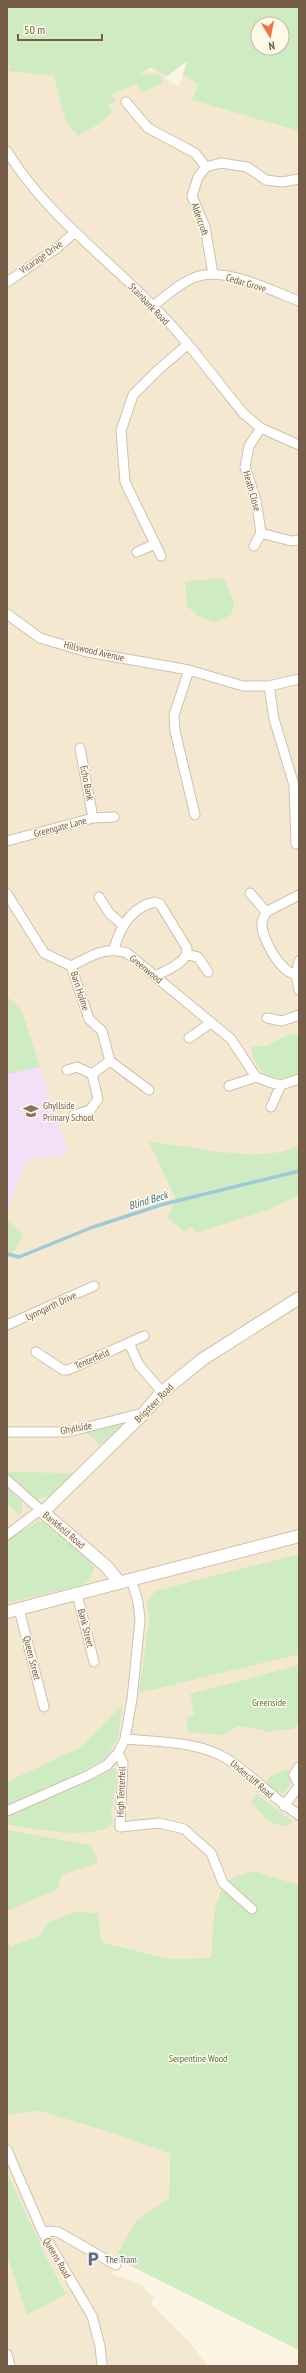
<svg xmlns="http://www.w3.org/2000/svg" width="306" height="2373" viewBox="0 0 306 2373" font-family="'PT Sans Narrow',sans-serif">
  <rect width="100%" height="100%" fill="#fdf5e3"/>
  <path fill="#f5e8d1" d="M 42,59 L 162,72 L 171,83 L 179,86 L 183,74 L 198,84 L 193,100 L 299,131 L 299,1885 L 254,1871 L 212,1958 L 171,1959 L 101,1942 L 97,1913 L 47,1923 L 40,1936 L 11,1946 L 7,1940 L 7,65 Z
    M 39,2111 L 116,2134 L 170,2154 L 169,2198 L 136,2221 L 117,2254 L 119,2260 L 112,2274 L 140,2284 L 155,2298 L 151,2304 L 193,2346 L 208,2366 L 7,2366 L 7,2115 Z"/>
  <path fill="#f2e0f9" d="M 7,997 L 21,1008 L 68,1154 L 27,1160 L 10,1206 L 7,1207 Z"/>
  <path fill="#ceebc1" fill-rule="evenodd" d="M 7,7 L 299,7 L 299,131 L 192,100 L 198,85 L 183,74 L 187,61 L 167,76 L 151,68 L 139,74 L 160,75 L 164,83 L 142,92 L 137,84 L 112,94 L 115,101 L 108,104 L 112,111 L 102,122 L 78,136 L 66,122 L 54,76 L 7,71 L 11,65 L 7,65 ZM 258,24 L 282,24 L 282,48 L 258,48 Z
    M 224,578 L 234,603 L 231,615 L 215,622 L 198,616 L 187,606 L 185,581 Z
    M 7,997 L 21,1008 L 40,1067 L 7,1074 Z
    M 290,1034 L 299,1035 L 299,1073 C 272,1086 256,1075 251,1047 L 267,1046 Z
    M 149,1142 C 192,1145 261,1166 299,1145 L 299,1195 L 268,1210 L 196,1233 L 192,1226 L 184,1232 L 168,1218 L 175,1197 Z
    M 7,1220 L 23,1234 L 15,1250 L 7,1256 Z
    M 131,1419 L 99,1446 L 94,1438 L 85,1433 Z
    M 7,1472 L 76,1473 L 53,1495 L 38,1500 L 28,1495 Z
    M 7,1487 L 22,1502 L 23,1509 L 19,1515 L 7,1502 Z
    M 38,1521 L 43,1522 L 86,1555 L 94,1568 C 92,1576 90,1580 82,1585 L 7,1603 L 7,1540 Z
    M 299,1554 L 299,1654 L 139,1693 L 149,1620 L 147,1603 L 155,1591 Z
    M 299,1665 L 299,1724 L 293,1729 L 266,1732 L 264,1730 L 238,1726 L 222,1735 L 189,1732 L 186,1718 L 194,1715 L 190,1694 Z
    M 123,1704 L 118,1737 L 106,1759 L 61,1783 L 7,1807 L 7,1782 L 81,1747 Z
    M 113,1768 L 115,1768 L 117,1774 L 111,1814 L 112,1824 C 96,1841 30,1829 7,1824 L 7,1815 L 102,1775 Z
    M 289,1769 L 290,1785 L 284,1793 L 275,1792 L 266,1782 L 271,1776 Z
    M 256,1794 L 292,1821 L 288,1826 C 270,1826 263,1815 251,1803 Z
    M 7,1830 L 90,1845 L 97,1858 L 97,1863 L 61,1875 L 58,1889 L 7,1911 Z
    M 254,1871 L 299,1885 L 299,2350 L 119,2260 L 117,2254 L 136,2221 L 169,2198 L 170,2154 L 116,2134 L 39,2111 L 7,2115 L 7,1940 L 11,1946 L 40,1936 L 47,1923 L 75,1912 L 98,1913 L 101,1942 L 171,1959 L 211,1958 C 214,1935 210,1890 233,1878 C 239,1875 247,1873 254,1871 Z
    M 7,2173 L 48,2261 L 66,2294 L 27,2315 L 7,2255 Z"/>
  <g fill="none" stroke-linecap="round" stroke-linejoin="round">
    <path stroke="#9dcad9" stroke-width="3.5" d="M 7,1254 L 19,1257 L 93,1227 L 164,1204 L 299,1171"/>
    <g stroke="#d1c0ac" stroke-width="11">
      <path id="minor" d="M 126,102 L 148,128 L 195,153 L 206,167
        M 7,151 C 44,212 103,255 152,305 C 186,338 214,378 244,414 L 261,428 L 299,445
        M 213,274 L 205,227 L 192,196 L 198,177 L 206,167 L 221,163 L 247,167 L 266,180 L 282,182 L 299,179
        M 7,282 L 57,248 L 75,232
        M 153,306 C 167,295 182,281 199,276 C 228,268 272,291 299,301
        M 261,428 L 249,446 L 245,467 L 256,500 L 261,533 L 291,541 L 299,540
        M 254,546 L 261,533
        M 137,552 L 155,544
        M 161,556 L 125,482 L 121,431 L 133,395 L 158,370 L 187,345
        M 7,614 L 40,638 L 87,652 L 189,670 L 243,686 L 269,686 L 299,679
        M 189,670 L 174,715 L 175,731 L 195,815
        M 269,686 L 274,719 L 294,785 L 296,844
        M 80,748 L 93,818
        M 7,841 L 93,818 L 114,817
        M 250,893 L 266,912
        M 7,894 L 44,953 L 71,966 L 89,1019 L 102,1031 L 110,1061 L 149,1090
        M 99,897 L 110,914 L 123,925
        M 114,949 C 120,927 131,907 155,902 L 160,904 L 187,948 C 188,963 168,969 156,976
        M 188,955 L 198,957 L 208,972
        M 299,961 L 296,974 L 299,990
        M 71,966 C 92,956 104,946 127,953 L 231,1039 L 256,1077 L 272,1083 L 281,1085 L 299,1079
        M 296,974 C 281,974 261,937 262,924 C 262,920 265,915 266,912 L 299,895
        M 267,1018 L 282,1021 L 299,1015
        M 189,1038 L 211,1023
        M 67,1070 L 77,1067 L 92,1074 L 110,1061
        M 229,1086 L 256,1077
        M 271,1107 L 281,1085
        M 74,1115 L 90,1110 L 98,1099 L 92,1074
        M 7,1325 L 94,1286
        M 129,1343 L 139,1365 L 162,1392
        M 36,1352 L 63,1370 L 68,1370 L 144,1336
        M 7,1432 L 68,1432 L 143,1413
        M 7,1480 L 43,1512
        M 7,1535 L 40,1510
        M 77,1594 L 94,1662
        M 19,1609 L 44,1707
        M 125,1739 C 158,1742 200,1741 229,1760 C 254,1777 274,1799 299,1815
        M 118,1753 L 123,1763 L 120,1827 L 159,1823 L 184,1829 L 211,1853 L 223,1883 L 252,1909
        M 299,1767 L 294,1775 L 299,1785
        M 284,1806 L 299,1786
        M 7,1811 L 89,1775 L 107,1765 L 118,1753 L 125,1739 L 132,1699 L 140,1620 L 138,1602 L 131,1579
        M 7,2150 L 43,2233 L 92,2316 L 100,2346 L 102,2366
        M 43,2233 L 50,2231 L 58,2232 L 116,2265
        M 7,2354 L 10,2366"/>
    </g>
    <g stroke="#d1c0ac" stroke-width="14">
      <path id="tertiary" d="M 119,1582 L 107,1567 L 43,1512 L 144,1413 L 162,1392 L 203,1359 L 299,1298
        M 7,1612 L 299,1536"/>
    </g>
    <use href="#minor" stroke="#fff" stroke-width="9"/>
    <use href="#tertiary" stroke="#fff" stroke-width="12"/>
  </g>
  <defs>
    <g id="school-bare" transform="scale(1.2)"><path d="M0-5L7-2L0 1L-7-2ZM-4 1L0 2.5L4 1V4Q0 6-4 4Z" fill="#8d6e63" stroke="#fff9ea" stroke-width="2.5" paint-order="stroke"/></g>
    <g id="parking-bare" transform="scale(1.2)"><path d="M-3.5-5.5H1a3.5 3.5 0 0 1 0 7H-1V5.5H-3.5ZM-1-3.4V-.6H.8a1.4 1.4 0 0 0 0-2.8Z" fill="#5c6f8a" stroke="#fff9ea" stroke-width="2.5" paint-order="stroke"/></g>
  </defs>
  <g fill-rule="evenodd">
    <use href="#school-bare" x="31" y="1111"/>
    <use href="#parking-bare" x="93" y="2259"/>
  </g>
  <g text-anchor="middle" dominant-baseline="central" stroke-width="3" stroke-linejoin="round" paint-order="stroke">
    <g font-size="10" fill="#765d48" stroke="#fff9ea">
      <text transform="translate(200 219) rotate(71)">Aldercroft</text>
      <text transform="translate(41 257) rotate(-35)">Vicarage Drive</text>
      <text transform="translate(246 283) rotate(17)">Cedar Grove</text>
      <text transform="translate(149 304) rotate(46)">Stainbank Road</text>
      <text transform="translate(252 491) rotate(74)">Heath Close</text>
      <text transform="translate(94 651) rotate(13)">Hillswood Avenue</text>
      <text transform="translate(87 783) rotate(79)">Echo Bank</text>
      <text transform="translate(60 827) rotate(-15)">Greengate Lane</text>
      <text transform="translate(146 969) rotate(39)">Greenwood</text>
      <text transform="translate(80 991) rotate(72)">Barn Holme</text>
      <text transform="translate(51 1306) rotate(-25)">Lynngarth Drive</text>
      <text transform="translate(92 1359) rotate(-23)">Tenterfield</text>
      <text transform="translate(154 1403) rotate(-45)">Brigsteer Road</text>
      <text transform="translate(76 1428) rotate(-10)">Ghyllside</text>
      <text transform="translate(64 1530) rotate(40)">Bankfield Road</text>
      <text transform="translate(86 1628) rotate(76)">Bank Street</text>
      <text transform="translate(32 1658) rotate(76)">Queen Street</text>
      <text transform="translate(252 1779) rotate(40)">Undercliff Road</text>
      <text transform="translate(121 1792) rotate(-88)">High Tenterfell</text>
      <text transform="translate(57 2258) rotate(60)">Queens Road</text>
    </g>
    <g font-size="10" fill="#785e54" stroke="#fff9ea" text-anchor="start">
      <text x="43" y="1105">Ghyllside<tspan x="43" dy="12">Primary School</tspan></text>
    </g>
    <g font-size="10" fill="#4c7c40" stroke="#fff9ea">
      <text x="269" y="1702">Greenside</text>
      <text x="198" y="2058">Serpentine Wood</text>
    </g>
    <g font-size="10" fill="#4e5e75" stroke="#fff9ea" text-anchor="start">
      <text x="105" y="2259">The Tram</text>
    </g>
    <g font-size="11" font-style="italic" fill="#41788b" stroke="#fff9ea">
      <text transform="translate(148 1200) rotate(-17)">Blind Beck</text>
    </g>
  </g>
  <rect width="306" height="2373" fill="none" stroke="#765d48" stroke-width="16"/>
  <g transform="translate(270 36) rotate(170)"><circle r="19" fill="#fff9ea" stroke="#c8bba9"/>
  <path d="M0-3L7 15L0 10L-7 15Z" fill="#eb7844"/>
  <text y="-6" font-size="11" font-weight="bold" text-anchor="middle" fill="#765d48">N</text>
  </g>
  <path d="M18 34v6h84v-6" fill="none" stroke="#765d48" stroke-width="2"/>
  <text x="24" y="34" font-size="12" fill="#765d48" stroke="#fff9ea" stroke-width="3" paint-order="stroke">50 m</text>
</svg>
